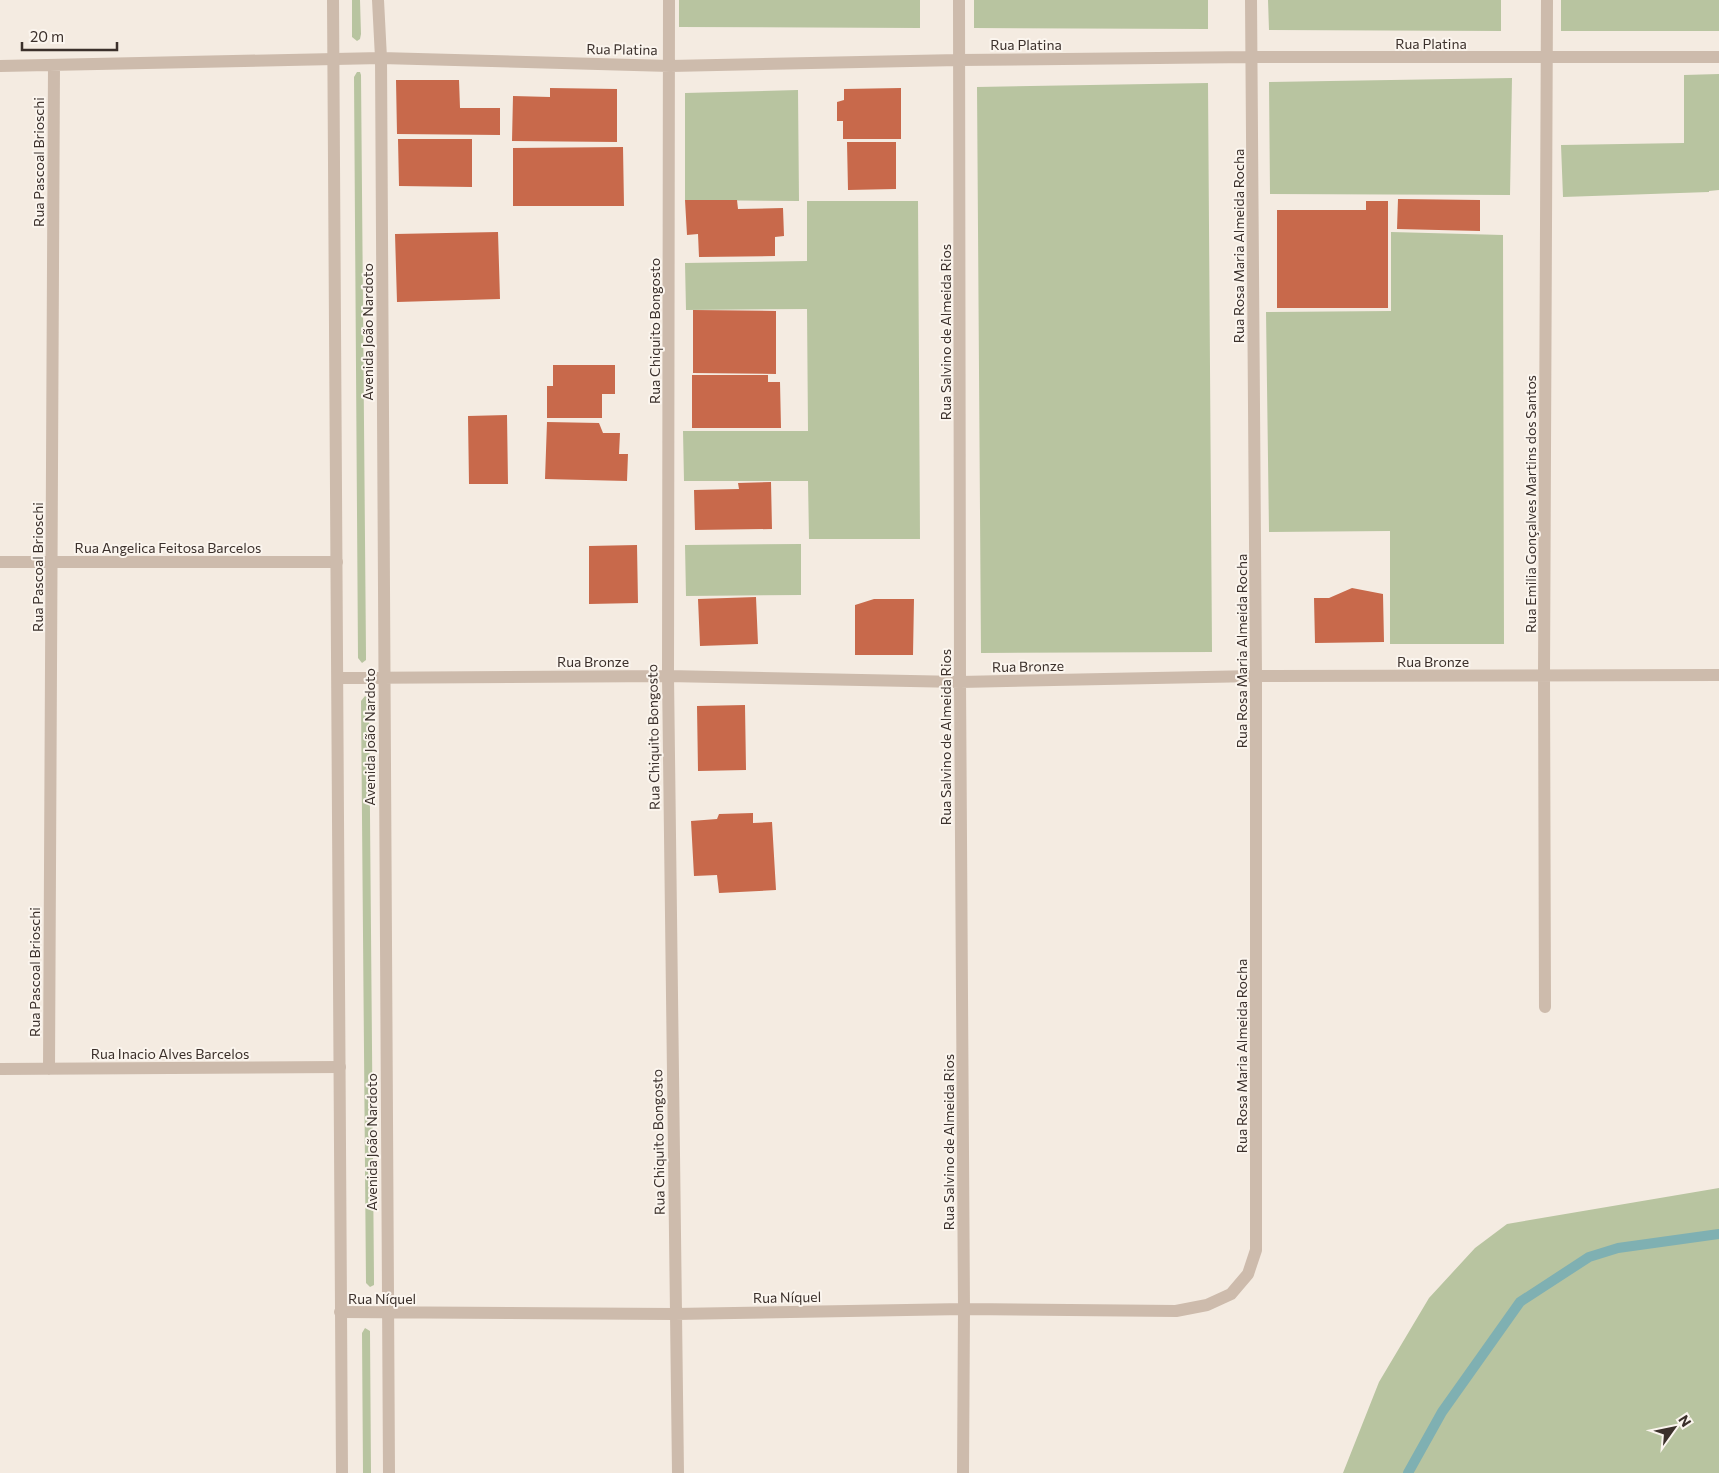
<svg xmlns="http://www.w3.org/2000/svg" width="1719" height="1473" viewBox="0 0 1719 1473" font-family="Commissioner,sans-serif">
  <rect width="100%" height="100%" fill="#f4ebe1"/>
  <path fill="#b8c4a0" d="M 352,0 L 360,0 L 361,34 L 360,39 L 357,41 L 352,37 Z
    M 679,0 L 920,0 L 920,28 L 679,27 Z
    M 974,0 L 1208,0 L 1208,29 L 974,28 Z
    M 1268,0 L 1501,0 L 1501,31 L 1269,30 Z
    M 1561,0 L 1719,0 L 1719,31 L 1561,31 Z
    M 357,72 L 360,72 L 361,75 L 366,655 L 366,660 L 362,663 L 358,658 L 354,77 Z
    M 1719,74 L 1719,190 L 1709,191 L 1709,192 L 1563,197 L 1561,145 L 1684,143 L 1684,75 Z
    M 1512,78 L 1510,195 L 1270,194 L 1269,82 Z
    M 1208,83 L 1212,652 L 981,653 L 977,87 Z
    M 798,90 L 799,201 L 685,200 L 685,93 Z
    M 807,201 L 918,201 L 920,539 L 809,539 L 808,481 L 684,481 L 683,431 L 808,431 L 807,309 L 686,310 L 685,263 L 807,261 Z
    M 1391,232 L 1503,235 L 1504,644 L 1390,644 L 1390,531 L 1269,532 L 1266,312 L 1391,311 Z
    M 801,544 L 801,595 L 686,596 L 685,545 Z
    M 365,696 L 369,699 L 374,1280 L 374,1285 L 370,1287 L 366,1283 L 361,701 Z
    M 1719,1188 L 1719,1473 L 1343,1473 L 1379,1382 L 1429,1298 L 1475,1248 L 1507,1224 Z
    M 365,1328 L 370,1331 L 371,1473 L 363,1473 L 362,1333 Z"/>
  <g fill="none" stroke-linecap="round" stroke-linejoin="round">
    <path stroke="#7fb0b2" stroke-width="10" d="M 1408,1473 L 1442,1412 L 1520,1302 L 1589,1257 L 1618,1248 L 1719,1234"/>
  </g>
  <path fill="#c8694b" d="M 396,80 L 459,80 L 460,108 L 500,108 L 500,135 L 397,134 Z
    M 550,88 L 617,89 L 617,142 L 512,141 L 513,96 L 550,97 Z
    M 901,88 L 901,139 L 843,139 L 843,121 L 837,121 L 837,102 L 844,100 L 844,89 Z
    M 398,139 L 472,139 L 472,187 L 399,186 Z
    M 847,142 L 896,142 L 896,189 L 848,190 Z
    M 623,147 L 624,206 L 513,206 L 513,148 Z
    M 1398,199 L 1480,200 L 1480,231 L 1397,229 Z
    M 685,200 L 737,200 L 738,209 L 783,208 L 784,236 L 775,237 L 775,256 L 699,257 L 698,234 L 687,235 Z
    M 1366,201 L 1388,201 L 1388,308 L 1277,308 L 1277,210 L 1366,210 Z
    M 498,232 L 500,299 L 397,302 L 395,234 Z
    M 693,310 L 776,311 L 776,374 L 693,373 Z
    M 553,365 L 615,365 L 615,394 L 602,394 L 602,418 L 547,418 L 547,386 L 553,386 Z
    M 692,375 L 768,375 L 768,382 L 780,382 L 781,428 L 692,428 Z
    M 507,415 L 508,484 L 469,484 L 468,416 Z
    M 547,422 L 599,423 L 603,433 L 620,433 L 619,454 L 628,454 L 627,481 L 545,479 Z
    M 771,482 L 772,529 L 695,530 L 694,490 L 739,489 L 738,483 Z
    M 637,545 L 638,603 L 589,604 L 589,546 Z
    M 1352,588 L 1383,594 L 1384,642 L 1315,643 L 1314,598 L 1329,598 Z
    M 756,597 L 758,644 L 700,646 L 698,599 Z
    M 874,599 L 914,599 L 913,655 L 855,655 L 855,605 Z
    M 745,705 L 746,770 L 698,771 L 697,706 Z
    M 753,813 L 753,823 L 772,822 L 776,890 L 719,893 L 717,875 L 694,876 L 691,821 L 717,819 L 719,814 Z"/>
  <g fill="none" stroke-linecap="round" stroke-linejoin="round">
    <path stroke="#cdbbac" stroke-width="12" d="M 378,0 L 381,58 L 389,1473
      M 669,0 L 668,676 L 678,1473
      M 959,0 L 960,682 L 964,1309 L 963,1473
      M 0,66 L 381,58 L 670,66 L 959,60 L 1252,57 L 1719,57
      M 0,562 L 337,562
      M 338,678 L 668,676 L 960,682 L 1256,676 L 1719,675
      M 1545,1007 L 1544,676 L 1547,0
      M 0,1069 L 340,1067
      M 49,1069 L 54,65
      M 340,1312 L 675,1314 L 964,1309 L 1176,1311 L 1207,1305 L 1231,1294 L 1248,1274 L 1256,1250 L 1256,676 L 1251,0"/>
    <path stroke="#cdbbac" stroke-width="12" d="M 333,0 L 342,1473"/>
  </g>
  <g text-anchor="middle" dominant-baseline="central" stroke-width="4" stroke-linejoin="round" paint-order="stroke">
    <g font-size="14" fill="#3b302b" stroke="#fbf5ee">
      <text x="1431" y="43">Rua Platina</text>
      <text x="1026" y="44">Rua Platina</text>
      <text transform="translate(622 49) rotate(1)">Rua Platina</text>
      <text transform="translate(38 162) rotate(-90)">Rua Pascoal Brioschi</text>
      <text transform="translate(1238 246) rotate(-90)">Rua Rosa Maria Almeida Rocha</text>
      <text transform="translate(654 331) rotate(-90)">Rua Chiquito Bongosto</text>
      <text transform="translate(367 332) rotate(-90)">Avenida João Nardoto</text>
      <text transform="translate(945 332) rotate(-90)">Rua Salvino de Almeida Rios</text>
      <text transform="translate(1530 504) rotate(-90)">Rua Emilia Gonçalves Martins dos Santos</text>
      <text x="168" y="547">Rua Angelica Feitosa Barcelos</text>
      <text transform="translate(37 567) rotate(-90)">Rua Pascoal Brioschi</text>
      <text transform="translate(1241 651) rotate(-90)">Rua Rosa Maria Almeida Rocha</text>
      <text x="593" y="661">Rua Bronze</text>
      <text x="1433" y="661">Rua Bronze</text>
      <text transform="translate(1028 666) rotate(-1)">Rua Bronze</text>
      <text transform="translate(369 737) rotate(-90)">Avenida João Nardoto</text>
      <text transform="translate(653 737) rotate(-91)">Rua Chiquito Bongosto</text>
      <text transform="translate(945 737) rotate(-90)">Rua Salvino de Almeida Rios</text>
      <text transform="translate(34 972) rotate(-90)">Rua Pascoal Brioschi</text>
      <text x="170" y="1053">Rua Inacio Alves Barcelos</text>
      <text transform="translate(1241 1056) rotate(-90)">Rua Rosa Maria Almeida Rocha</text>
      <text transform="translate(371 1142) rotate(-90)">Avenida João Nardoto</text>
      <text transform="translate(658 1142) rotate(-91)">Rua Chiquito Bongosto</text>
      <text transform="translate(948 1142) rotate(-90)">Rua Salvino de Almeida Rios</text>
      <text transform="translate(787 1297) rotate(-1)">Rua Níquel</text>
      <text x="382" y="1298">Rua Níquel</text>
    </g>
  </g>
  <g transform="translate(1674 1428) rotate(57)" stroke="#fbf5ee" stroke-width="4" paint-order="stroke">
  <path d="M0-4L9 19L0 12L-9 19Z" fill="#3b302b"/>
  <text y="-8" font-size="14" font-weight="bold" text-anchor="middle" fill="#3b302b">N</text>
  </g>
  <path d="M22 42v8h95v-8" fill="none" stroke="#3b302b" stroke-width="2.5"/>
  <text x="30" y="42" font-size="15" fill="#3b302b" stroke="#fbf5ee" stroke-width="4" paint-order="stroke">20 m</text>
</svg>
